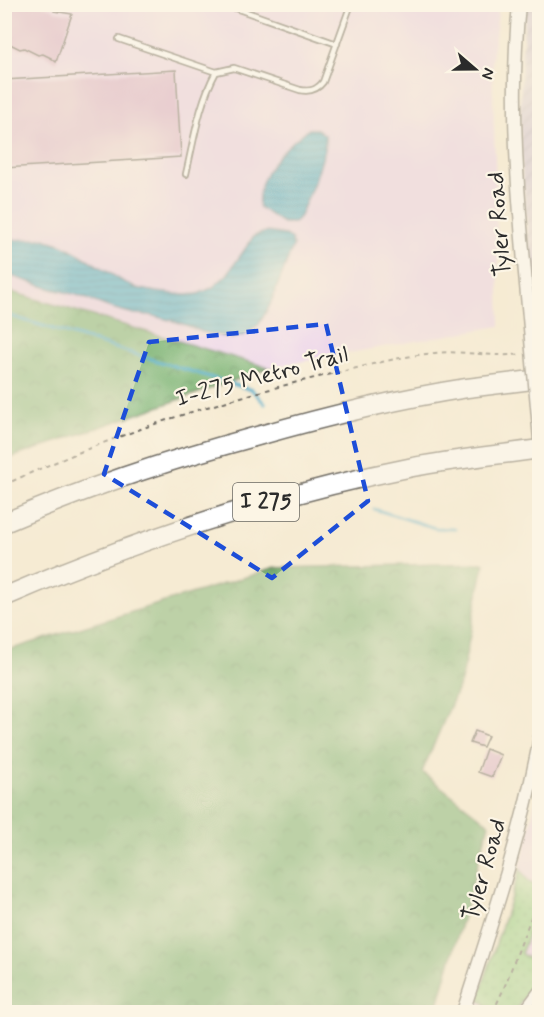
<svg xmlns="http://www.w3.org/2000/svg" width="544" height="1017" viewBox="0 0 544 1017" font-family="Mynerve,sans-serif">
  <defs>
    <pattern id="industrial-furrows" width="10" height="10" patternUnits="userSpaceOnUse" patternTransform="scale(1.5)"><rect width="10" height="10" fill="#cbbfd6"/><path d="M-1 1l2-2M0 10L10 0M9 11l2-2" fill="none" stroke="#aea4b8"/></pattern>
    <pattern id="grass-dots" width="8" height="8" patternUnits="userSpaceOnUse" patternTransform="scale(1.5)"><rect width="8" height="8" fill="#96d084"/><path d="M2 2h.1M6 6h.1" fill="none" stroke="#81b372" stroke-width="1.8" stroke-linecap="round"/></pattern>
    <pattern id="forest-crowns" width="20" height="18" patternUnits="userSpaceOnUse" patternTransform="scale(1.5)"><rect width="20" height="18" fill="#78b272"/><path d="M2 6a3 3 0 1 1 6 0M12 15a3 3 0 1 1 6 0" fill="none" stroke="#63915e"/></pattern>
    <pattern id="water-rules" width="6" height="5" patternUnits="userSpaceOnUse" patternTransform="scale(1.5)"><rect width="6" height="5" fill="#4bacca"/><path d="M0 2.5h6" fill="none" stroke="#3f8ca4"/></pattern>
  </defs>
  <rect width="100%" height="100%" fill="#fcf5e5"/>
  <filter id="ink" filterUnits="userSpaceOnUse"><feTurbulence type="fractalNoise" baseFrequency=".0167" numOctaves="2"/><feDisplacementMap in="SourceGraphic" scale="12" xChannelSelector="R" yChannelSelector="G"/><feConvolveMatrix kernelMatrix="1 2 1 2 8 2 1 2 1" color-interpolation-filters="sRGB"/></filter>
  <filter id="wash" filterUnits="userSpaceOnUse"><feTurbulence type="fractalNoise" baseFrequency=".008" numOctaves="4" result="noise"/><feDisplacementMap in="SourceGraphic" scale="24" xChannelSelector="R" yChannelSelector="G"/><feGaussianBlur stdDeviation="1.35" result="paint"/><feColorMatrix in="noise" values="0 0 0 0 0 0 0 0 0 0 0 0 0 0 0 0 0 1.4 0 .05"/><feComposite in="paint" operator="in"/></filter>
  <g filter="url(#wash)">
    <rect width="100%" height="100%" fill="#f6ebd3"/>
    <path fill="#ebd1ec" d="M 4,5 L 499,5 L 492,61 L 500,326 L 265,368 L 5,291 Z
      M 539,785 L 539,1012 L 473,1012 L 523,857 Z"/>
    <path fill="url(#industrial-furrows)" d="M 526,5 L 539,5 L 540,323 L 536,324 L 522,174 L 520,114 L 522,51 Z"/>
    <path fill="url(#grass-dots)" stroke="#607e58" stroke-width="1.5" d="M 520,869 C 525,876 530,887 539,886 L 539,906 L 521,954 L 539,963 L 539,979 L 527,993 L 515,1012 L 483,1012 L 486,1004 L 478,1000 Z"/>
    <path fill="url(#forest-crowns)" stroke="#526e4e" stroke-width="1.5" d="M 4,290 L 5,290 L 270,368 L 5,460 Z
      M 484,563 L 461,681 L 422,772 L 489,824 L 436,1012 L 5,1012 L 5,651 L 275,568 Z"/>
    <path fill="url(#water-rules)" stroke="#3b6c7a" stroke-width="1.5" d="M 309,129 L 317,129 L 325,135 C 326,161 309,193 300,216 L 294,223 L 283,223 L 259,207 C 255,175 285,146 309,129 Z
      M 266,232 L 285,235 L 292,240 L 293,246 L 270,305 L 259,324 L 252,330 L 242,336 L 232,338 L 203,332 L 181,323 L 150,315 L 134,314 L 108,307 L 77,295 L 52,289 L 5,274 L 5,240 L 44,239 L 63,245 L 81,255 L 122,281 L 136,288 L 156,292 L 185,295 L 198,294 L 212,288 L 227,275 L 254,236 Z"/>
    <g fill="none" stroke-linecap="round" stroke-linejoin="round">
      <path stroke="#4bacca" stroke-width="3" d="M 4,314 L 252,390 L 265,404
        M 374,509 L 435,528 L 455,529"/>
    </g>
    <g id="blocks">
      <path fill="#d9accc" d="M 4,4 L 38,4 L 54,9 L 54,11 L 72,14 L 56,62 L 51,58 L 43,54 L 38,55 L 24,48 L 20,49 L 4,41 Z
        M 176,70 L 181,157 L 4,168 L 4,80 Z
        M 475,731 L 488,736 L 483,747 L 470,743 Z
        M 486,749 L 501,755 L 492,777 L 478,772 Z"/>
    </g>
  </g>
  <g filter="url(#ink)">
    <use href="#blocks" fill-opacity="0" stroke="#726e66" stroke-width="1.5"/>
    <g fill="none" stroke-linecap="round" stroke-linejoin="round">
      <g stroke="#726e66" stroke-width="8">
        <path id="service" d="M 224,4 L 337,44
          M 119,39 L 216,72 L 234,68 L 300,90 C 310,92 317,90 323,82 L 351,4
          M 186,174 C 194,140 199,103 216,72"/>
      </g>
      <g stroke="#726e66" stroke-width="12">
        <path id="minor" d="M 523,1012 L 540,989"/>
      </g>
      <g stroke="#726e66" stroke-width="15">
        <path id="tertiary" d="M 519,4 C 508,116 521,228 531,339
          M 463,1012 C 492,922 523,830 540,737"/>
      </g>
      <g stroke="#726e66" stroke-width="21">
        <path id="motorway" d="M 4,523 C 85,488 169,460 254,437 C 324,417 395,399 467,388 C 491,385 515,382 540,379
          M 4,597 C 136,540 272,495 413,467 C 455,459 497,455 540,449"/>
      </g>
      <path stroke="#726e66" stroke-width="2" stroke-dasharray="4.5 4.5" stroke-linecap="butt" d="M 4,485 C 109,436 220,399 332,374 C 366,366 400,356 435,353 C 464,350 493,358 522,354
        M 493,1012 L 504,988 L 540,894"/>
      <use href="#service" stroke="#fff" stroke-width="4.5"/>
      <use href="#minor" stroke="#fff" stroke-width="9"/>
      <use href="#tertiary" stroke="#fff" stroke-width="12"/>
      <use href="#motorway" stroke="#fff" stroke-width="18"/>
      <g stroke="#726e66" stroke-width="15" stroke-linecap="butt">
        <path id="tertiary-bridge" d="M 531,339 L 540,440"/>
      </g>
      <use href="#tertiary-bridge" stroke="#fff" stroke-width="12"/>
    </g>
  </g>
  <path d="M0 0H544V1017H0ZM 326,324 L 368,501 L 272,578 L 104,474 L 149,342 Z" fill="#f6ebd3" fill-opacity=".55" fill-rule="evenodd"/>
  <path fill="none" stroke="#1d4ed8" stroke-width="4.5" stroke-dasharray="12 8" stroke-linejoin="round" d="M 326,324 L 368,501 L 272,578 L 104,474 L 149,342 Z"/>
  <g text-anchor="middle" dominant-baseline="central" stroke-width="4.5" stroke-linejoin="round" paint-order="stroke">
    <rect fill="#fcf5e5" stroke="#6a6863" stroke-width="1.5" x="233" y="483" width="66" height="38" rx="4.5"/>
    <g font-size="22" font-weight="bold" fill="#2b2b2b">
      <text x="266" y="502">I 275</text>
    </g>
    <g font-size="24" fill="#2b2b2b" stroke="#fcf5e5">
      <text transform="translate(500 224) rotate(-94)">Tyler Road</text>
      <text transform="translate(262 377) rotate(-15)">I-275 Metro Trail</text>
      <text transform="translate(485 870) rotate(-74)">Tyler Road</text>
    </g>
  </g>
  <rect width="544" height="1017" fill="none" stroke="#fcf5e5" stroke-width="24"/>
  <g transform="translate(475 69) rotate(110)" stroke="#fcf5e5" stroke-width="4.5" paint-order="stroke">
  <path d="M0-4.5L10 22L0 15L-10 22Z" fill="#2b2b2b"/>
  <text y="-9" font-size="16" font-weight="bold" text-anchor="middle" fill="#2b2b2b">N</text>
  </g>
</svg>
